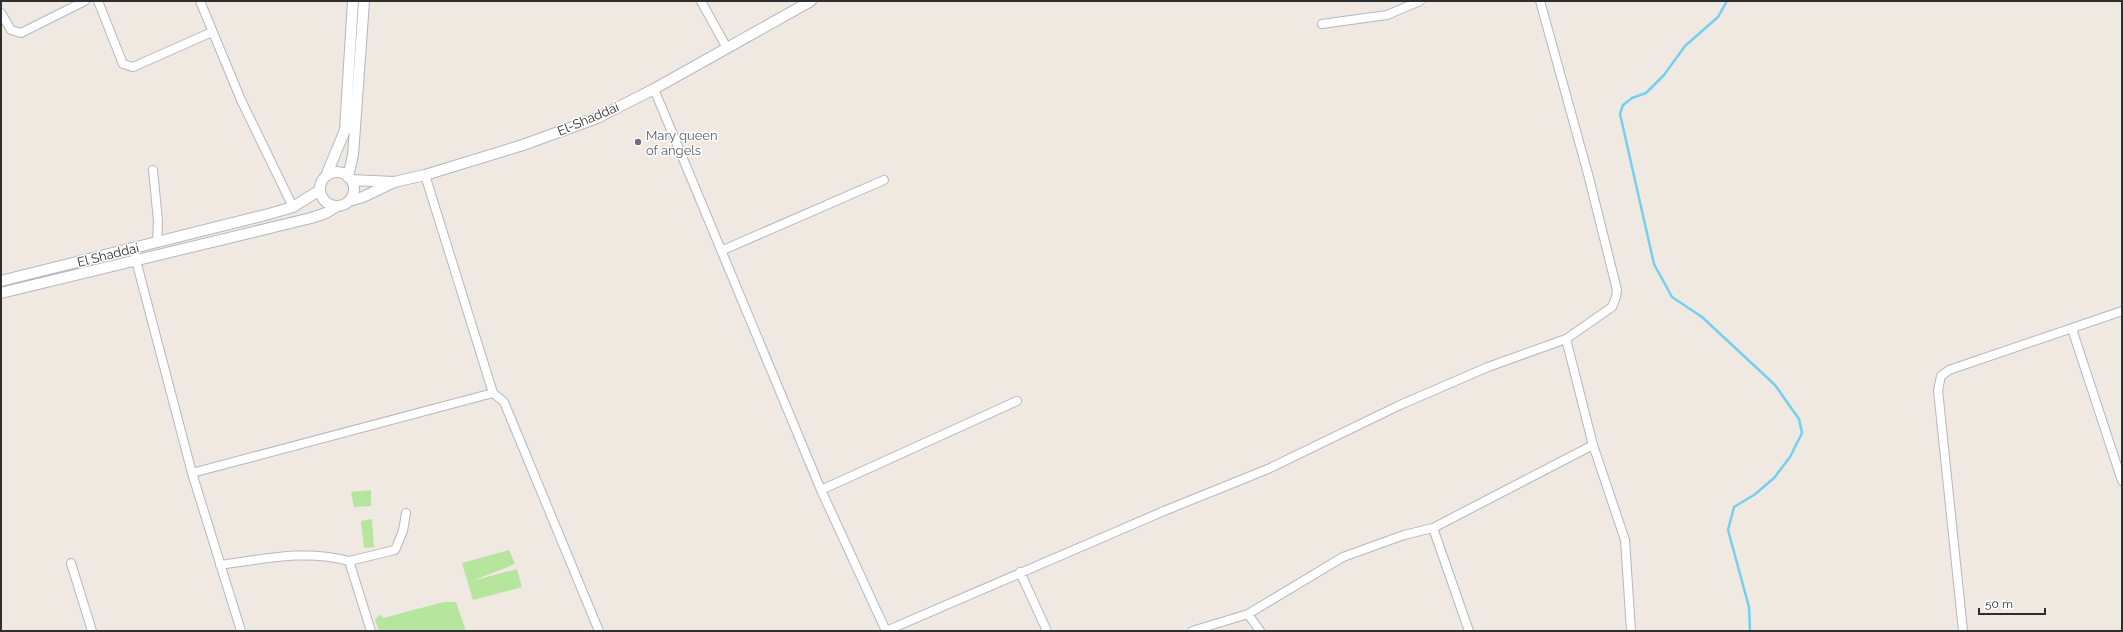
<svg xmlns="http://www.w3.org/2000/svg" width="2123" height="632" viewBox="0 0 2123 632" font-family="Raleway,sans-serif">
  <rect width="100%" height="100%" fill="#efe9e1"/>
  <path fill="#b6e59e" d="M 371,490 L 371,506 L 354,507 L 351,492 Z
    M 372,519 L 374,547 L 364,548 L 361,521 Z
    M 509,550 L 515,564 L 472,581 L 517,569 L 522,587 L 473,600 L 462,563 Z
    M 444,602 L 456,602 L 466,631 L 379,631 L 375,619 L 381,614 L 383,618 Z"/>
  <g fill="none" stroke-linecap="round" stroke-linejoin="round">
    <path stroke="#75cff0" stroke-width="2.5" d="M 1727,1 L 1718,17 L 1685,46 L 1664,75 L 1646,93 L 1632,98 L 1623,105 L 1620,114 L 1654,264 L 1672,297 L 1702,317 L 1775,385 L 1799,419 L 1802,433 L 1790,457 L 1774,478 L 1754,495 L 1734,507 L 1728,530 L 1749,607 L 1750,631"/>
    <g stroke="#b4b7c1" stroke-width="10">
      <path id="minor" d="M 98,1 L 123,64 L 133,67 L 212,32
        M 200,1 L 241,100 L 293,207
        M 701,1 L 727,48
        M 1,13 L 11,30 L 21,33 L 85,1
        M 1322,24 L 1387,15 L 1420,1
        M 654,89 L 821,490 L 886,631 L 1164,511 L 1268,469 L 1400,405 L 1488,367 L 1566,339 L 1612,307 L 1616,297 L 1617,290 L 1588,174 L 1540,1
        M 153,170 L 158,221 L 157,243
        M 425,175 L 493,393 L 504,402 L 599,631
        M 133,249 L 192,473
        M 723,250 L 884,180
        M 2072,329 L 2122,481
        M 1593,445 L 1625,540 L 1631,631
        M 821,490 L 1017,401
        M 1433,528 L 1469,631
        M 349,561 L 395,550 L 403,531 L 406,513
        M 71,563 L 92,631
        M 220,565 C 264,559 306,549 349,561 L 371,631
        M 1020,572 L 1047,631
        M 1248,614 L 1260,631
        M 241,631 L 192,473 L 493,393
        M 1192,631 L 1248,614 L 1343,557 L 1404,535 L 1433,528 L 1593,445 L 1566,339
        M 1963,631 L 1938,390 L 1941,376 L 1949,370 L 2122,311"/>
    </g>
    <g stroke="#b4b7c1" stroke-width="12">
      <path id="tertiary" d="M320 189a17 17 0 1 1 34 0a17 17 0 1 1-34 0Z
        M 326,176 L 345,130 L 353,1
        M 348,177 L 353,155 L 364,1
        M 351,180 L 394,182
        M 349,201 L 363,197 L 394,182 L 425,175 L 523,145 L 597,118 L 654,89 L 811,1
        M 1,281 L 269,214 L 293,207 L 320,190
        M 1,293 L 311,218 L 326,213 L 337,206"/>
    </g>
    <use href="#minor" stroke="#fff" stroke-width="8"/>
    <use href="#tertiary" stroke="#fff" stroke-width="10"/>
  </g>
  <circle fill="#6b7280" stroke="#fff" stroke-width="1.5" cx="638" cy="142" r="4"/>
  <g text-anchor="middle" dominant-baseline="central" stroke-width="3" stroke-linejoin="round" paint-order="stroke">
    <g font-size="13" fill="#2e2e2e" stroke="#fff">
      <text transform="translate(588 119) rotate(-23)">El-Shaddai</text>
      <text transform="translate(108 255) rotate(-14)">El Shaddai</text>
    </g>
    <g font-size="13" fill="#5b616d" stroke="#fff" text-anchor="start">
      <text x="646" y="135">Mary queen<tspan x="646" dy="15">of angels</tspan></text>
    </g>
  </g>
  <rect width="2123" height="632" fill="none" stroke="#2e2e2e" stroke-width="4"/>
  <path d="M1979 608v6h66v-6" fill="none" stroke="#2e2e2e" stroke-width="2"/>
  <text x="1985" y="608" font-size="12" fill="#2e2e2e" stroke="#ffffff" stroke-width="3" paint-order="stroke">50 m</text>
</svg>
